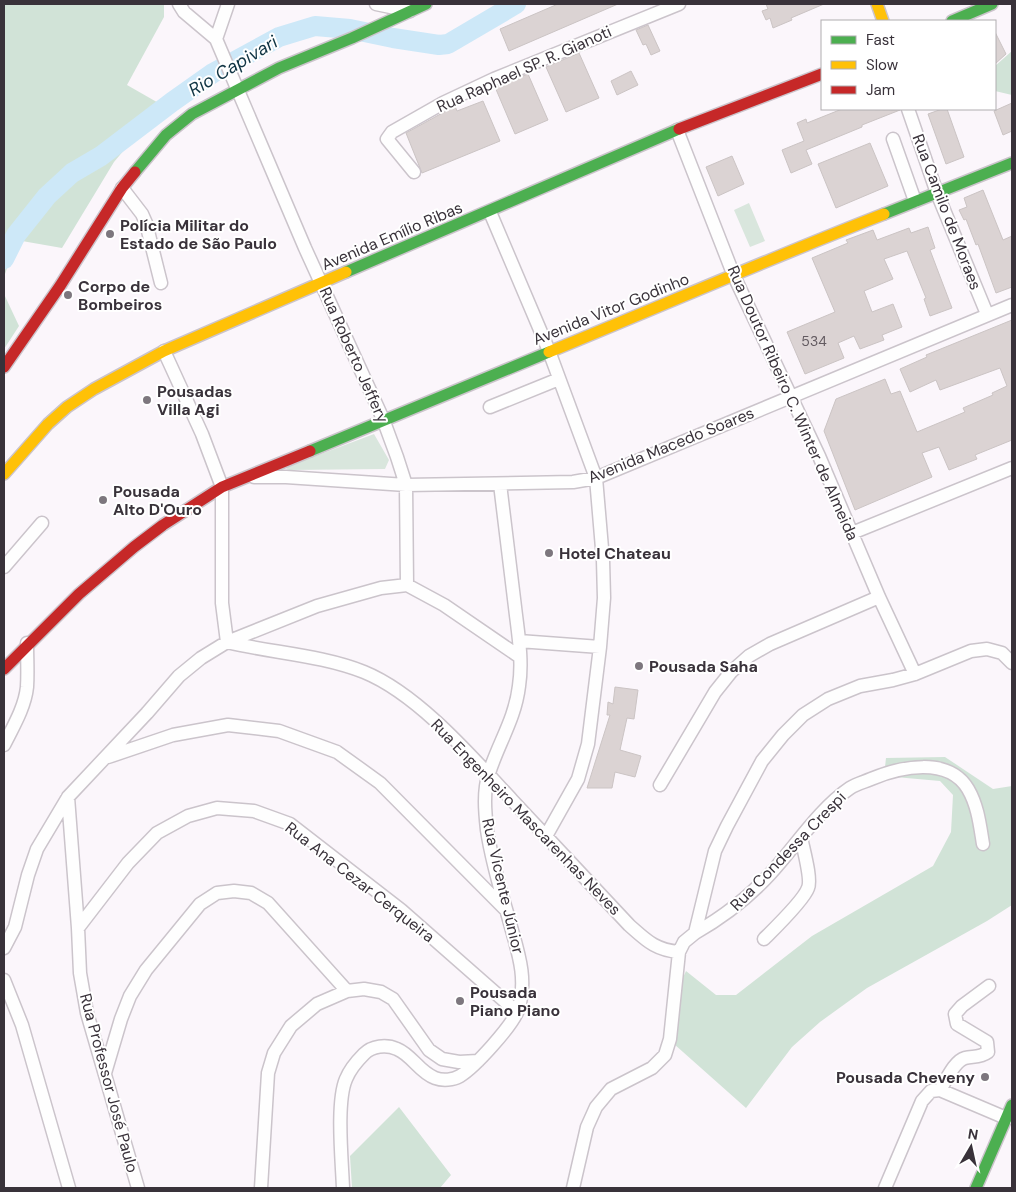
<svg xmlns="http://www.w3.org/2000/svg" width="1016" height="1192" viewBox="0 0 1016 1192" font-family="'DM Sans',sans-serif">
  <rect width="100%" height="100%" fill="#fbf6fb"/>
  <path fill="#d9e6dd" d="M 749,203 L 765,241 L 750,247 L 734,210 Z
    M 374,434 L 389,460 L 385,469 L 289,470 L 286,469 L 289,466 Z"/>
  <path fill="#d1e3d7" d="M 4,4 L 164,4 L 164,17 L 127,85 L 162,105 L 114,162 L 62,248 L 22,241 L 12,254 L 4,277 Z
    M 1012,51 L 1012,95 L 995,91 L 995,66 Z
    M 4,294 L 19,326 L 4,349 Z
    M 945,757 L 993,789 L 1012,786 L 1012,905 L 987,921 L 867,988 L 820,1022 L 792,1047 L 746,1108 L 674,1044 L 678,989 L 686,971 L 716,995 L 736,995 L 812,936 L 933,866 L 951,832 L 953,795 L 940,781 L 884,776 L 886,758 Z
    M 399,1107 L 451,1175 L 440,1188 L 352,1188 L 350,1156 Z"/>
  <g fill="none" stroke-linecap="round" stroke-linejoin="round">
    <path stroke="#cde8f8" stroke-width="20" d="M 4,259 L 16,235 L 47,196 L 72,173 L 101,156 L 172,102 L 213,73 L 279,37 L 315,26 L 350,29 L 393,38 L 439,45 L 448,44 L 516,4"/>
  </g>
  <path fill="#dbd3d3" stroke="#cbc4c4" d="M 558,4 L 618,4 L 509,51 L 500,29 Z
    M 766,4 L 824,4 L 791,18 L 792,20 L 773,28 L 770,18 L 766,20 L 762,11 L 768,9 Z
    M 648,25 L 660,51 L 651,55 L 646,44 L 643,45 L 636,30 Z
    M 995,32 L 1006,54 L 995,64 Z
    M 579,53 L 599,98 L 566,112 L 546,67 Z
    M 631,71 L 638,85 L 617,95 L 611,81 Z
    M 528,74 L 548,120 L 515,134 L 495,87 Z
    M 483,101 L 500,141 L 422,173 L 406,133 L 455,106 L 457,111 Z
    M 1012,103 L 1012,131 L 1003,135 L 994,111 Z
    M 842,109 L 900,110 L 862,125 L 862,127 L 806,150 L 812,164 L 791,173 L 782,150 L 804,141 L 797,123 L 806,119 L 807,123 Z
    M 942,109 L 947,109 L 964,157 L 946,164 L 928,114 Z
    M 870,143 L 888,186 L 836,208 L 818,164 Z
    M 732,156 L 744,184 L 718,196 L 706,167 Z
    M 983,190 L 1003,240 L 1012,236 L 1012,287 L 996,293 L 978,244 L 976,245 L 966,219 L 964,220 L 959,210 L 967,207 L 964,198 Z
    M 928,227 L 935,248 L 930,250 L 952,308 L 930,316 L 924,299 L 926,298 L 907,251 L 884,259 L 893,279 L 864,291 L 872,312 L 893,304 L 902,327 L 882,335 L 884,340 L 860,349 L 854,336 L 838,343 L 844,358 L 805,374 L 787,332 L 835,312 L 812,258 L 848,243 L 846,240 L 873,230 L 877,240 L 909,228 L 911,233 Z
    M 1012,320 L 1012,440 L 975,455 L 977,459 L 949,470 L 939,447 L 922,453 L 932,477 L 855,510 L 824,431 L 836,399 L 885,379 L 891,394 L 900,391 L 917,432 L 965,412 L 963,408 L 993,395 L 992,393 L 1007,386 L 1000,368 L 940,390 L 936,380 L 910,392 L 900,369 L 927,357 L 926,355 Z
    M 615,687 L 638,690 L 634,719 L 627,718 L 620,750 L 641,756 L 635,777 L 615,772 L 612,788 L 587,788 L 610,715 L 607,715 L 608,702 L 613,704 Z"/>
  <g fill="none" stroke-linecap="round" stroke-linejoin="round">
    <g stroke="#cbc4cb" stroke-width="15">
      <path id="street" d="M 179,4 L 184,12 L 216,39
        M 228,4 L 216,39 L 305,248 L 383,419 L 397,457 L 406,485 L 407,585
        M 376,4 L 410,11
        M 908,109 L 937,193 L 987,314
        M 677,130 L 734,276 L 819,456 L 879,597 L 915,674
        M 893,139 L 915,201
        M 414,172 L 387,139 L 392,132 L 443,103 L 494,79 L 679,4
        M 122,188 L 142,214 L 146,223 L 161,283
        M 490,212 L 549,351 L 596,478 L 603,560 L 604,598 L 600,647 L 588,744 L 578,779 L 546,836
        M 164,351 L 202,434 L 222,487 L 222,603 L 227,642
        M 490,407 L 559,379
        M 254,477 L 286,477 L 406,485 L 573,482 L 596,478 L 1012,305
        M 852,533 L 1012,468
        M 4,567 L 42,523
        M 519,641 L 600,647
        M 227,642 C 273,653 321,655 364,672 C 418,694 473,758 512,800 C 551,842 590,883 629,925 C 646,940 655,950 679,952
        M 4,745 C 13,727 25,707 27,687 C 28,672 27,658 27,643
        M 108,757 L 173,735 L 228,725 L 279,731 L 337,752 L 380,783 L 506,910
        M 660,785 L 715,692 L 731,672 L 749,656 L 770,644 L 879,597
        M 68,797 L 78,928 L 80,973 L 87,1013 L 138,1188
        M 78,928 L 128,863 L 157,833 L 188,816 L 217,808 L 254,811 L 290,824 L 401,910 L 517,1012
        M 695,933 C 723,917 747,899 770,874 C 795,847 819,809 850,788 C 856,784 864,782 871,779 C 900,767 948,756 968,789 C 978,806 980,826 983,844
        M 764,939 C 774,929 804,900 808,888 C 812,879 803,848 801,837
        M 4,948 L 15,927 L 28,875 L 37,849 L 68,797 L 147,713 L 179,676 L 201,658 L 227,642 L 317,606 L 381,588 L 407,585 L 444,605 L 520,657
        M 4,980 L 22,1025 L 69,1188
        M 105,1073 L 121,1019 L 130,996 L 146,970 L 200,904 L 217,893 L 234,891 L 251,893 L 268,903 L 347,991
        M 940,1090 C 946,1081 954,1061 965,1058 C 973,1056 980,1058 988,1052 L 987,1042 L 957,1024 L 955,1014 L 962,1006 L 989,986
        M 261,1188 L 268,1073 L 274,1053 L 291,1026 L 317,1004 L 347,991 L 364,989 L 381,992 L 393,999 L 429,1050 L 442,1059 L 459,1062 L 478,1061
        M 343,1188 C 342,1161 336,1102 346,1079 C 350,1069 357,1061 364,1054 C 372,1046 386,1044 397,1049 C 412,1055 419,1072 435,1078 C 443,1081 453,1080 460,1076 C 475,1067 512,1026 518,1010 C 529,977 516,947 508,916 C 500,889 491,857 487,830 C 485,812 483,791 489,773 C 499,742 515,719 519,686 C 523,660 518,633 515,607 C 510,566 505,525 500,484
        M 573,1188 L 587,1127 L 596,1107 L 611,1089 L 652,1068 L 665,1055 L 670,1039 L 679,952 L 684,942 L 695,933 L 715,851 L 727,826 L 762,761 L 783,735 L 803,715 L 828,699 L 860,686 L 893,680 L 915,674 L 971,651 L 987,649 L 1002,653 L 1012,663
        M 885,1188 L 922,1101 L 931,1091 L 940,1090 L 1006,1118 L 1012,1117"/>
    </g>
    <g stroke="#cbc4cb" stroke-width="14">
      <path id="fast" d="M 952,21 L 992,4
        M 135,172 L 166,135 L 192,114 L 279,68 L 352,38 L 426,4
        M 884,214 L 1012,163
        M 346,272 L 679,129
        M 310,451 L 549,352
        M 976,1188 L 1012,1105"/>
    </g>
    <g stroke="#cbc4cb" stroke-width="14">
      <path id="slow" d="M 877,4 L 883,21
        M 549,352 C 661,306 771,258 884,214
        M 4,474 L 48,424 L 67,407 L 94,389 L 164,351 L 346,272"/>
    </g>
    <g stroke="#cbc4cb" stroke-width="14">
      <path id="jam" d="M 679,129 L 822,74
        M 4,367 L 60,286 L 122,188 L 135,172
        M 4,669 L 79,594 L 134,547 L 163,525 L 222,487 L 310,451"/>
    </g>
    <use href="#street" stroke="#fefefe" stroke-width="12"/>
    <use href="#fast" stroke="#4caf50" stroke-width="11"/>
    <use href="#slow" stroke="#ffc107" stroke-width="11"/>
    <use href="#jam" stroke="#c62828" stroke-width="11"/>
  </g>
  <g fill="#7d777e" stroke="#fff" stroke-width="2">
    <circle cx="110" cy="234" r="5"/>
    <circle cx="68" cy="295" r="5"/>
    <circle cx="147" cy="400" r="5"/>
    <circle cx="103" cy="500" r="5"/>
    <circle cx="549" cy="553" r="5"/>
    <circle cx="639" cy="666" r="5"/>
    <circle cx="460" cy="1001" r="5"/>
    <circle cx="985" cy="1077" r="5"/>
  </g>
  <g text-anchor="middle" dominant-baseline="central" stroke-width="4" stroke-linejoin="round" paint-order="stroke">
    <g font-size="14" fill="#625a60">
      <text x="814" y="341">534</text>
    </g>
    <g font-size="16" fill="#39323a" stroke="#fff">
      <text transform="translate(524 69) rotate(-24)">Rua Raphael SP. R. Gianoti</text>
      <text transform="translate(947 212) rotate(69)">Rua Camilo de Moraes</text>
      <text transform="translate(392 236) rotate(-23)">Avenida Emílio Ribas</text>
      <text transform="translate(611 309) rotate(-22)">Avenida Vitor Godinho</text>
      <text transform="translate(354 355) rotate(66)">Rua Roberto Jeffery</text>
      <text transform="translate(793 403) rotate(66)">Rua Doutor Ribeiro C. Winter de Almeida</text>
      <text transform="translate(671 445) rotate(-22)">Avenida Macedo Soares</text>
      <text transform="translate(526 817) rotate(46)">Rua Engenheiro Mascarenhas Neves</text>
      <text transform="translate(788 851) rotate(-46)">Rua Condessa Crespi</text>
      <text transform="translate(360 882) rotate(38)">Rua Ana Cezar Cerqueira</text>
      <text transform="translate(503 886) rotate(77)">Rua Vicente Júnior</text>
      <text transform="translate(109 1083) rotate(75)">Rua Professor José Paulo</text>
    </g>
    <g font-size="16" font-weight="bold" fill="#39323a" stroke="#fff" text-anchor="start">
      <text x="120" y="225">Polícia Militar do<tspan x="120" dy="18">Estado de São Paulo</tspan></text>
      <text x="78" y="286">Corpo de<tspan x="78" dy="18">Bombeiros</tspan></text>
      <text x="157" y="391">Pousadas<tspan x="157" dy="18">Villa Agi</tspan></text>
      <text x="113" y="491">Pousada<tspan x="113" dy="18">Alto D'Ouro</tspan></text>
      <text x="559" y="553">Hotel Chateau</text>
      <text x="649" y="666">Pousada Saha</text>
      <text x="470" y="992">Pousada<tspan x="470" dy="18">Piano Piano</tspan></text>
      <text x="975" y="1077" text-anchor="end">Pousada Cheveny</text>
    </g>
    <g font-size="18" font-style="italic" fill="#113544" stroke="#fff">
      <text transform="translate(233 66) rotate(-31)">Rio Capivari</text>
    </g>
  </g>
  <rect width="1016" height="1192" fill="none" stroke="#39323a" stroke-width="10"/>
  <rect x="821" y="20" width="175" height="90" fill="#ffffff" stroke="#b0adb0"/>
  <rect x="831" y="36" width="25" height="8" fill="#4caf50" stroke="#b0adb0"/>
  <text x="866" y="45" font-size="15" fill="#39323a">Fast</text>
  <rect x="831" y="61" width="25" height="8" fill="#ffc107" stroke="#b0adb0"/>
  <text x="866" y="70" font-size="15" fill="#39323a">Slow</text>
  <rect x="831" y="86" width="25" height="8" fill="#c62828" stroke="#b0adb0"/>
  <text x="866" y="95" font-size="15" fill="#39323a">Jam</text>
  <g transform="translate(971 1147) rotate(9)" stroke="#ffffff" stroke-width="4" paint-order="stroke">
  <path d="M0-4L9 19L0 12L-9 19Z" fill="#39323a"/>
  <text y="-8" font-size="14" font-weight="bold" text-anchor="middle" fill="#39323a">N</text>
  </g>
</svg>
